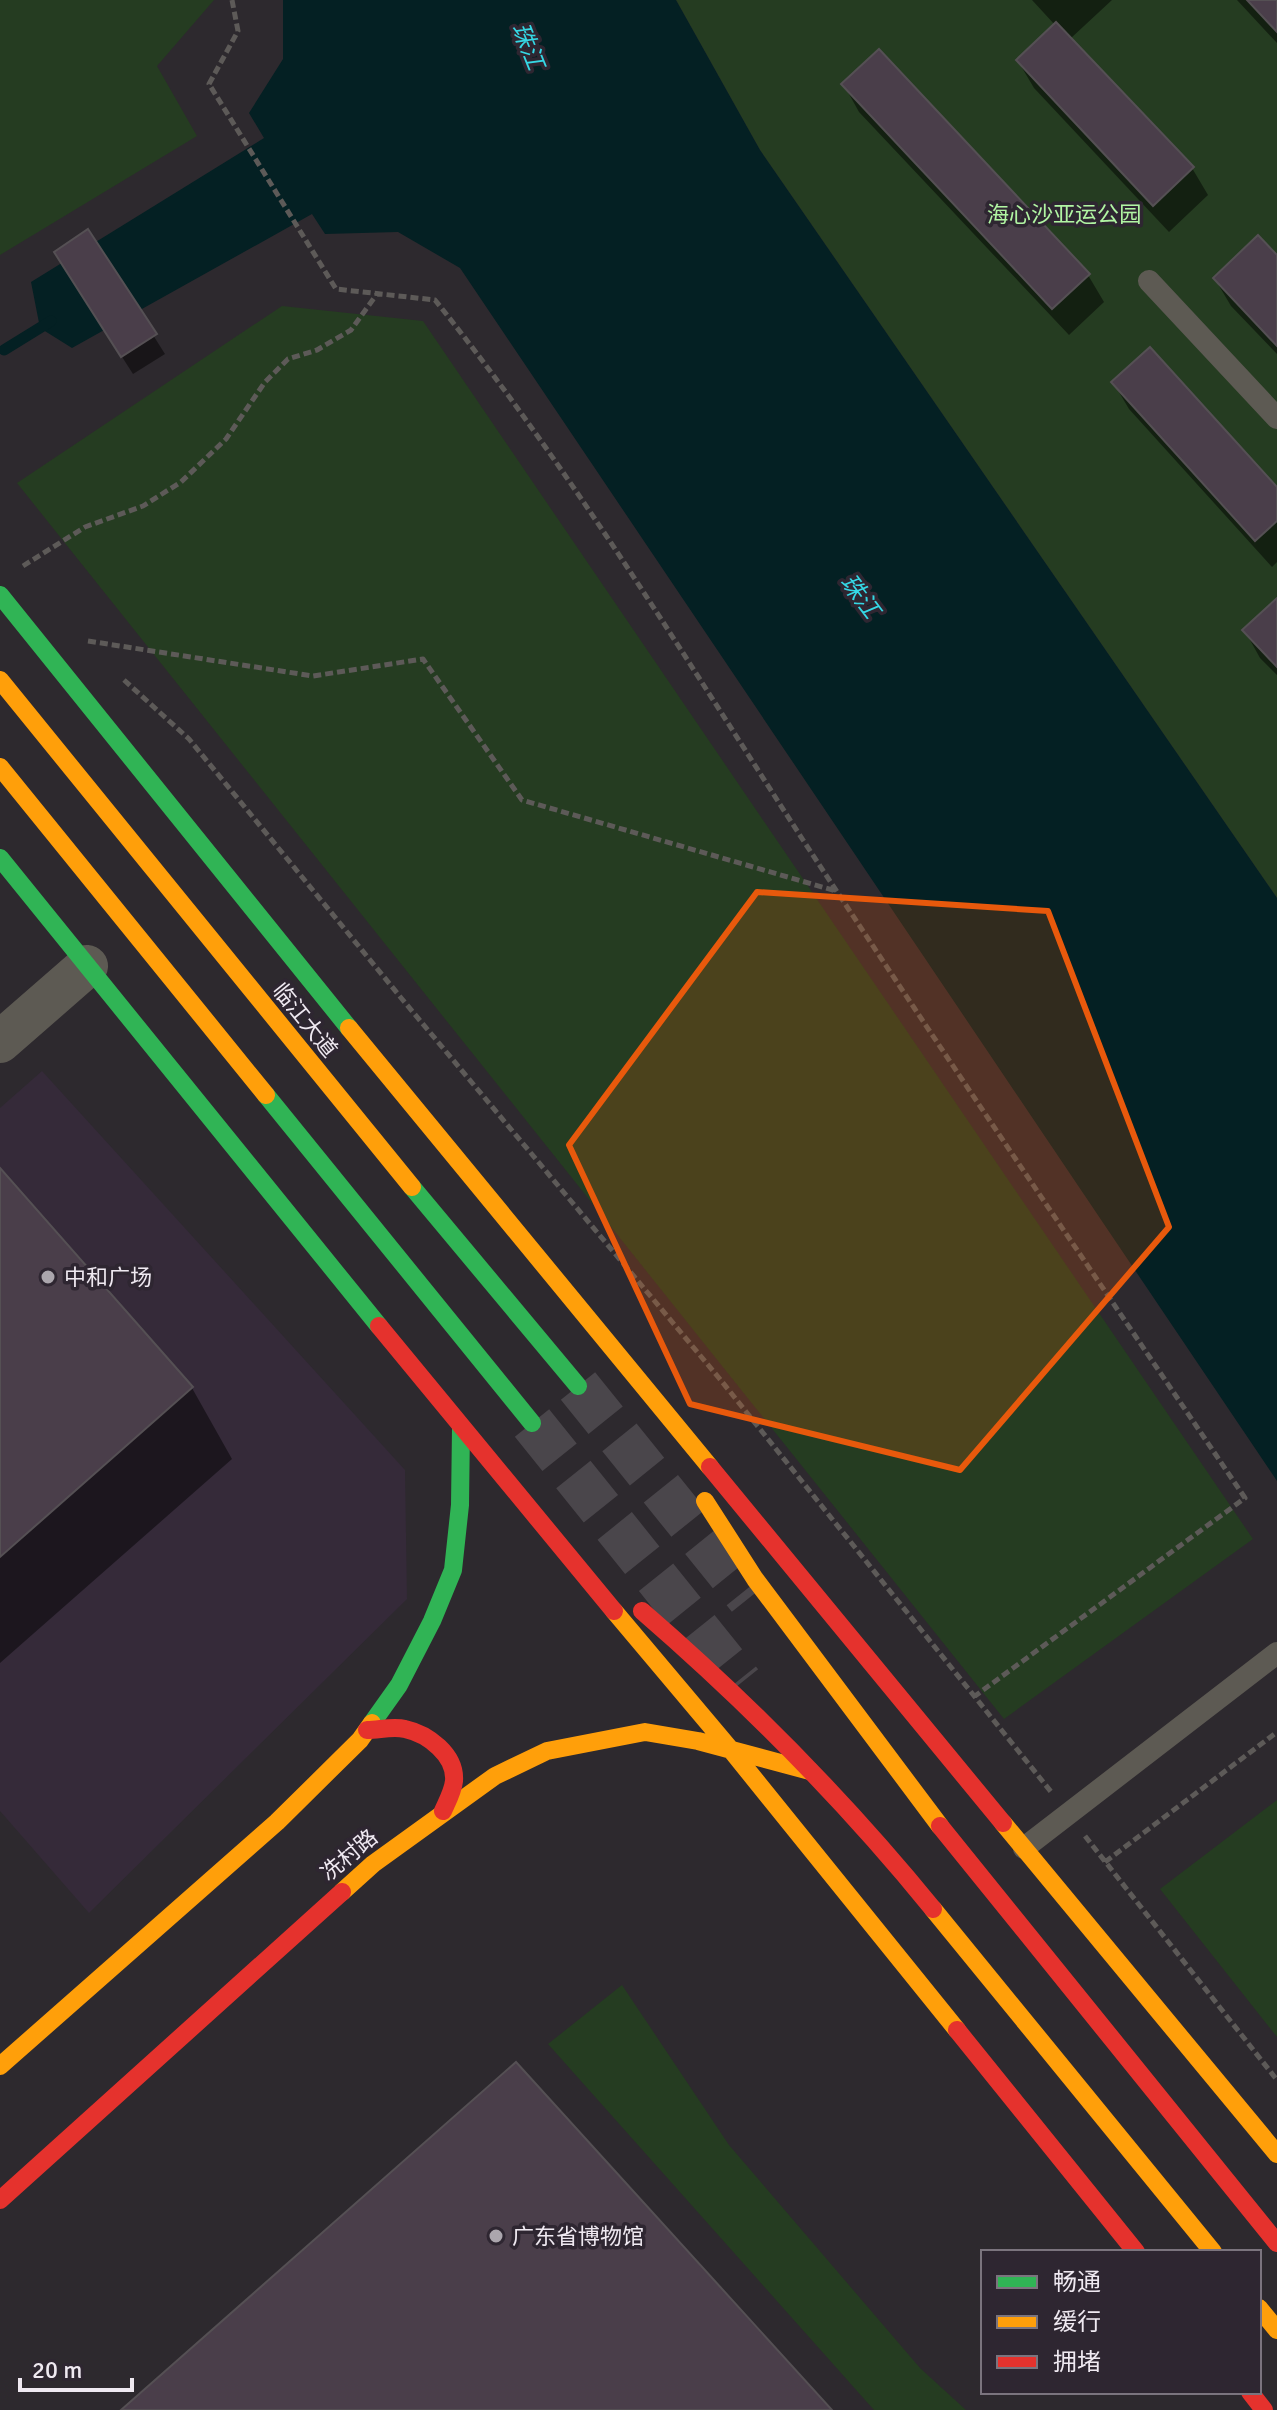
<svg xmlns="http://www.w3.org/2000/svg" width="1277" height="2410" viewBox="0 0 1277 2410" font-family="Signika,'Noto Sans SC',sans-serif">
  <rect width="100%" height="100%" fill="#2d292e"/>
  <path fill="#352a39" d="M 42,1071 L 405,1470 L 407,1599 L 89,1913 L 0,1811 L 0,1108 Z"/>
  <path fill="#253c21" d="M 0,0 L 214,0 L 157,66 L 197,136 L 0,255 Z
    M 676,0 L 1277,0 L 1277,898 L 760,150 Z
    M 282,306 L 423,321 L 1253,1539 L 1004,1719 L 17,483 Z
    M 1277,1800 L 1277,2037 L 1160,1889 Z
    M 622,1985 L 729,2145 L 920,2368 L 966,2410 L 874,2410 L 548,2044 Z"/>
  <path fill="#042023" d="M 283,0 L 676,0 L 760,150 L 1277,898 L 1277,1481 L 460,268 L 398,232 L 325,234 L 312,214 L 72,348 L 40,328 L 31,282 L 264,138 L 249,113 L 283,59 Z"/>
  <path fill="#0007" d="M 1032,0 L 1112,0 L 1070,39 L 1192,168 L 1208,195 L 1169,232 L 1034,88 L 1018,61 L 1055,25 Z
    M 1237,0 L 1277,0 L 1277,43 Z
    M 844,85 L 1088,275 L 1104,302 L 1069,335 L 859,112 Z
    M 88,232 L 165,354 L 133,374 L 67,271 Z
    M 1277,258 L 1277,354 L 1231,306 L 1215,279 Z
    M 1113,382 L 1277,490 L 1277,562 L 1272,567 L 1129,409 Z
    M 1277,601 L 1277,675 L 1260,658 L 1245,631 Z
    M 0,1171 L 192,1388 L 232,1459 L 0,1663 Z"/>
  <g fill="none" stroke-linecap="round" stroke-linejoin="round">
    <path stroke="#042023" stroke-width="11" d="M 4,350 L 51,321"/>
  </g>
  <path fill="#4a3e4a" stroke="#555054" stroke-width="2" d="M 1247,0 L 1277,0 L 1277,32 Z
    M 1056,22 L 1194,167 L 1153,206 L 1016,60 Z
    M 879,49 L 1090,274 L 1052,309 L 841,84 Z
    M 88,229 L 157,334 L 121,357 L 54,252 Z
    M 1258,235 L 1277,255 L 1277,346 L 1213,278 Z
    M 1150,347 L 1277,487 L 1277,521 L 1255,541 L 1111,382 Z
    M 1277,598 L 1277,667 L 1242,630 Z
    M 0,1168 L 193,1387 L 0,1557 Z
    M 516,2062 L 832,2410 L 121,2410 Z"/>
  <g fill="none" stroke-linecap="round" stroke-linejoin="round">
    <path stroke="#4a464b" stroke-width="44" stroke-dasharray="44 22" stroke-linecap="butt" d="M 578,1386 L 749,1598
      M 532,1423 L 741,1683"/>
    <path stroke="#5d5a58" stroke-width="5" stroke-dasharray="8 4" stroke-linecap="butt" d="M 232,0 L 238,31 L 209,84 L 336,289 L 435,300 C 571,469 685,658 803,840 C 948,1061 1097,1279 1245,1498 L 975,1696
      M 23,566 L 85,527 L 143,506 L 181,482 L 226,439 L 265,382 L 288,359 L 317,350 L 351,330 L 377,294
      M 88,641 L 313,676 L 423,659 L 522,800 L 836,891
      M 124,680 L 189,739 L 402,999 L 719,1378 L 1052,1793
      M 1085,1836 L 1277,2080
      M 1105,1862 L 1277,1732"/>
    <path stroke="#5d5a53" stroke-width="22" d="M 1149,281 L 1277,418
      M 1024,1848 L 1277,1653"/>
    <path stroke="#5d5a53" stroke-width="42" d="M 0,1042 L 87,966"/>
    <path stroke="#30b455" stroke-width="18" d="M 0,595 L 349,1028
      M 0,858 L 379,1326
      M 266,1095 L 532,1423
      M 412,1187 L 578,1386
      M 372,1723 L 399,1685 L 432,1621 L 453,1570 L 460,1505 L 461,1428"/>
    <path stroke="#ff9f0a" stroke-width="18" d="M 0,680 L 412,1187
      M 0,767 L 266,1095
      M 349,1028 L 710,1467
      M 705,1501 L 755,1579 L 940,1826
      M 614,1611 L 731,1750 L 957,2030
      M 1003,1823 L 1277,2154
      M 342,1892 L 373,1864 L 495,1776 L 547,1751 L 645,1732 L 698,1741 L 810,1771
      M 933,1909 L 1213,2252
      M 0,2066 L 277,1822 L 360,1740 L 372,1723
      M 1259,2308 L 1277,2330"/>
    <path stroke="#e5322d" stroke-width="18" d="M 379,1326 L 614,1611
      M 710,1467 L 1003,1823
      M 642,1611 C 747,1702 846,1802 933,1909
      M 367,1730 C 379,1730 393,1726 405,1729 C 428,1734 456,1755 454,1781 C 453,1791 447,1802 443,1811
      M 940,1826 L 1277,2243
      M 957,2030 L 1136,2252
      M 0,2200 L 342,1892
      M 1250,2392 L 1264,2410"/>
  </g>
  <path fill="#e8590c" fill-opacity="0.2" stroke="#e8590c" stroke-width="6" stroke-linejoin="round" d="M 757,892 L 1048,911 L 1169,1227 L 960,1470 L 690,1404 L 569,1145 Z"/>
  <g fill="#aba6ad" stroke="#2e2631" stroke-width="3">
    <circle cx="48" cy="1277" r="8"/>
    <circle cx="496" cy="2236" r="8"/>
  </g>
  <g text-anchor="middle" dominant-baseline="central" stroke-width="7" stroke-linejoin="round" paint-order="stroke">
    <g font-size="22" fill="#b1f5a3" stroke="#2e2631">
      <text x="1064" y="214">海心沙亚运公园</text>
    </g>
    <g font-size="22" fill="#efe9f1" stroke="#2e2631">
      <text transform="translate(305 1020) rotate(51)">临江大道</text>
      <text transform="translate(349 1855) rotate(-40)">冼村路</text>
    </g>
    <g font-size="22" fill="#efe9f1" stroke="#2e2631" text-anchor="start">
      <text x="64" y="1277">中和广场</text>
      <text x="512" y="2236">广东省博物馆</text>
    </g>
    <g font-size="24" font-style="italic" fill="#35d8e5" stroke="#2e2631">
      <text transform="translate(528 46) rotate(68)">珠江</text>
      <text transform="translate(860 596) rotate(53)">珠江</text>
    </g>
  </g>
  <rect x="981" y="2250" width="280" height="144" fill="#2e2631" stroke="#7b747e" stroke-width="2"/>
  <rect x="997" y="2276" width="40" height="12" fill="#30b455" stroke="#7b747e" stroke-width="2"/>
  <text x="1053" y="2290" font-size="24" fill="#efe9f1">畅通</text>
  <rect x="997" y="2316" width="40" height="12" fill="#ff9f0a" stroke="#7b747e" stroke-width="2"/>
  <text x="1053" y="2330" font-size="24" fill="#efe9f1">缓行</text>
  <rect x="997" y="2356" width="40" height="12" fill="#e5322d" stroke="#7b747e" stroke-width="2"/>
  <text x="1053" y="2370" font-size="24" fill="#efe9f1">拥堵</text>
  <path d="M20 2378v12h112v-12" fill="none" stroke="#efe9f1" stroke-width="4"/>
  <text x="32" y="2378" font-size="24" fill="#efe9f1" stroke="#2e2631" stroke-width="6" paint-order="stroke">20 m</text>
</svg>
